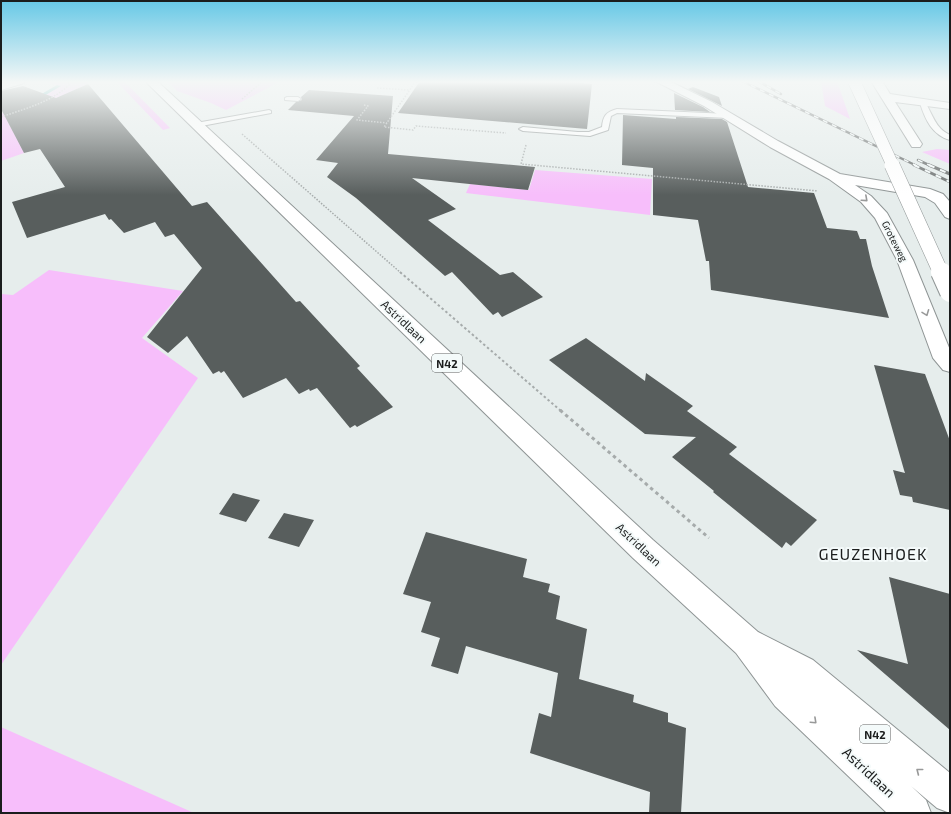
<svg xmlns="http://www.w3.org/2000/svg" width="951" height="814" viewBox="0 0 951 814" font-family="'Exo 2',sans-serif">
  <rect width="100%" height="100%" fill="#e6edec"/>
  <path fill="#f7befb" d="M 43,81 L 85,81 L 88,84 L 7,120 L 24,153 L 1,161 L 1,114 L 12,110 L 58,86 Z
    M 116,81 L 124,81 L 170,128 L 163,130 Z
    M 167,81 L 281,81 L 226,110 L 211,103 L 177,91 Z
    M 821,81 L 837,81 L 850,119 L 825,106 Z
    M 937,149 L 950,150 L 950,164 L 922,152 Z
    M 535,170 L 652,179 L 650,215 L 466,193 L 470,184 L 529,190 Z
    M 49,270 L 183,291 L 142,338 L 198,378 L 1,665 L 1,294 L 13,295 Z
    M 1,727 L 194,813 L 1,813 Z"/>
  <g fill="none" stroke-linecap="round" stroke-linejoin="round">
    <path fill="#37aaa8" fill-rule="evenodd" d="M 57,85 L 61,86 L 37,100 L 33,99 Z"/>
  </g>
  <path fill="#585e5d" d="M 420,81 L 560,81 L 592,84 L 587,129 L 398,113 Z
    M 88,84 L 192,206 L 207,202 L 296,302 L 300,301 L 360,366 L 357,368 L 393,407 L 357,427 L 355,425 L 350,428 L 317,388 L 310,391 L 309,389 L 299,394 L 286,378 L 243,398 L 224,371 L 221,373 L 219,371 L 213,374 L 187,336 L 168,353 L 147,337 L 202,268 L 174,234 L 165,237 L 155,222 L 124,233 L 111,219 L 109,220 L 105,214 L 27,238 L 12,202 L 65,187 L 40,149 L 24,153 L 1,109 L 1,91 L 23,86 L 56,98 Z
    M 693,87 L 719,97 L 722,106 L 688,89 Z
    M 309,90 L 393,96 L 388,154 L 535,167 L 528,190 L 412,178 L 456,209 L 428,220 L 500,275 L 513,272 L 543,297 L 502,317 L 498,312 L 493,315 L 452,272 L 445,276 L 356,198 L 327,177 L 338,163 L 316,160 L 354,116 L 288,110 L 296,102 L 302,100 L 301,97 Z
    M 674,93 L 703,107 L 710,112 L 675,110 Z
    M 623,115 L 676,119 L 676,117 L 722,119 L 727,122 L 748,187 L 814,193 L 827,228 L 857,231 L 860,239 L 866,239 L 872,266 L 889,318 L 711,290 L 709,261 L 706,261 L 698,220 L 653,215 L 653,168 L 622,165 Z
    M 586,338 L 645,381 L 646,373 L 693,406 L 687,411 L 737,447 L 729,454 L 817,520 L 791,546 L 786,542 L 782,548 L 713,492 L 714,491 L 672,457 L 696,437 L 645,434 L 549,360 Z
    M 874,365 L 925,374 L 950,441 L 950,510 L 913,502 L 912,497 L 900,495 L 893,470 L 905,473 L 904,470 Z
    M 233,493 L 260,500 L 246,522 L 219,514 Z
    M 284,513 L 314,520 L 299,547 L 268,538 Z
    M 426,532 L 527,559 L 523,577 L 550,584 L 548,592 L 560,596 L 556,619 L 587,629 L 579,679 L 634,695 L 633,702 L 668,713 L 668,722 L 686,728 L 681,813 L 649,813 L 650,792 L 530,753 L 539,713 L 551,717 L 558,673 L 466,646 L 458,674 L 431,666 L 440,638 L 421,632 L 431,602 L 403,594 Z
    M 889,577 L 950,594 L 950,730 L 857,650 L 908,664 Z"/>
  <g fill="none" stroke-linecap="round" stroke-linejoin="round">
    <g stroke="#8f9595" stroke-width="2">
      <path id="lane" d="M 287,97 L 298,97 L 301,99 L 298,101 L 285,100 L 285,98 Z
        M 921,102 L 925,102 C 933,115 935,128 950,135 L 950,140 C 932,135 925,119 920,103 Z
        M 617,109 L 729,114 L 732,116 L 729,118 L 617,113 L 611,116 L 608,130 L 590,136 L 523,131 L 519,129 L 523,127 L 578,132 L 589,132 L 602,127 C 603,116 606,112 617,109 Z
        M 269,110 L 271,111 L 271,113 L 196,127 L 192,125 L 196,123 Z"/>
    </g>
    <g stroke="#8f9595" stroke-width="2">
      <path id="street" d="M 8,81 L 25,81 L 24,83 L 1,90 L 1,84 Z
        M 655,81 L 669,81 L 712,102 L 778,141 L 840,174 L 930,189 L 943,194 L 950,202 L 950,219 L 945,217 L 935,203 L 925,197 L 855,185 L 871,196 L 887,213 L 913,260 L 950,350 L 950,372 L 943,370 L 933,358 L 897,260 L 875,218 L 861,202 L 829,179 L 770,147 L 704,106 Z
        M 871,81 L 882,81 L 890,94 L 950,103 L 950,109 L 895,102 L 922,144 L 920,147 L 912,147 Z"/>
    </g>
    <g stroke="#8f9595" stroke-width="2">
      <path id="primary" d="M 145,81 L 157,81 L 653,540 L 758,632 L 813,660 L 950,773 L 950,813 L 937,808 L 911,786 L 926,800 L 931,813 L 887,813 L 775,706 L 736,653 L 633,558 Z"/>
    </g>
    <path stroke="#a6abab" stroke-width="1.5" stroke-dasharray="1.5 1.5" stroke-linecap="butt" d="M 416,81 L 384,127 L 413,130 L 416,126 L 506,133
      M 377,88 L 410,90
      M 242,99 L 263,81
      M 364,105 L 368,106 L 357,120 L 387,123
      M 1,117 C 24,109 52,102 70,84 L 66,81
      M 242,134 L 401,273
      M 526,145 L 521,164 L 818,191"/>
    <path stroke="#a6abab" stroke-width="2" stroke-dasharray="2.5 2.5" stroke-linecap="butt" d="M 400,272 L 561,411"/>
    <path stroke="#a6abab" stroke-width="3" stroke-dasharray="3.5 3.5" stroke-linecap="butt" d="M 560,410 L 709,538"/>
    <use href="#lane" fill="#fff" fill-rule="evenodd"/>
    <use href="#street" fill="#fff" fill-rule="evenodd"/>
    <use href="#primary" fill="#fff" fill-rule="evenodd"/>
    <g stroke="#6c7070" stroke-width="2.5">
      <path id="rail-far1" d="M 742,81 L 917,166
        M 758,81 L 781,94
        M 918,160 L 931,166"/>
    </g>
    <g stroke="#6c7070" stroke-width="3">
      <path id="rail" d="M 914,165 L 950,182
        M 929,165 L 950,174"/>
    </g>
    <use href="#rail-far1" stroke="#f4fafa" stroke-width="1.5" stroke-dasharray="5" stroke-linecap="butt"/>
    <use href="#rail" stroke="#f4fafa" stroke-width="2" stroke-dasharray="6" stroke-linecap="butt"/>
    <g stroke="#8f9595" stroke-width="13" stroke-linecap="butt">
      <path id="secondary-bridge-far2" d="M 854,81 L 893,166"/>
    </g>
    <g stroke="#8f9595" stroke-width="16" stroke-linecap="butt">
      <path id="secondary-bridge-far1" d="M 892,165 L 941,273"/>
    </g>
    <g stroke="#8f9595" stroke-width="22" stroke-linecap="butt">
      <path id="secondary-bridge" d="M 941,272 L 950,292"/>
    </g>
    <use href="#secondary-bridge-far2" stroke="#fff" stroke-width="12"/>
    <use href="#secondary-bridge-far1" stroke="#fff" stroke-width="15"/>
    <use href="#secondary-bridge" stroke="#fff" stroke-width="20"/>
  </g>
  <defs><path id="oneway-chevron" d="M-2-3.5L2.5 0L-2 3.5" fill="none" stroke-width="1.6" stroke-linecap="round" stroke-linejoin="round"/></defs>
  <g stroke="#989999">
    <use href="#oneway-chevron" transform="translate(865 199) rotate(42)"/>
    <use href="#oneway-chevron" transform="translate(926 313) rotate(69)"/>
    <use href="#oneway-chevron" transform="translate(814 721) rotate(43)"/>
    <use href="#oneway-chevron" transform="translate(919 771) rotate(-142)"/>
  </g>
  <linearGradient id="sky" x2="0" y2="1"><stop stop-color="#66c8e6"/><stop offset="0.42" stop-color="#f4f7f6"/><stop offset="1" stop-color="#f4f7f6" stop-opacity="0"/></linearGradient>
  <rect width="951" height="195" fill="url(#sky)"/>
  <g text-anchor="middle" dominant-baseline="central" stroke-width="4" stroke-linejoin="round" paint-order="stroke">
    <g font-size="10" fill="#1b1d1d" stroke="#f4fafa">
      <text transform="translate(895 241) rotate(63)">Groteweg</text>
    </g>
    <g fill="#f4fafa" stroke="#5c5f5f" stroke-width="1">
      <rect x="432" y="354" width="30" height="18" rx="3"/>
      <rect x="860" y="725" width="30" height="18" rx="3"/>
    </g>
    <g font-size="11" font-weight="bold" fill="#1b1d1d">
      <text x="447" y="363">N42</text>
      <text x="875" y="734">N42</text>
    </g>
    <g font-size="12" fill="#1b1d1d" stroke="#f4fafa">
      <text transform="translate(404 321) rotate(43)">Astridlaan</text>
      <text transform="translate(639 544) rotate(43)">Astridlaan</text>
    </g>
    <g font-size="14" fill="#1b1d1d" stroke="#f4fafa">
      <text transform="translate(869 772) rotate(43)">Astridlaan</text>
    </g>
    <g font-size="16" letter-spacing="1" fill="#1b1d1d" stroke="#f4fafa">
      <text x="873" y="553">GEUZENHOEK</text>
    </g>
  </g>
  <rect width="951" height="814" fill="none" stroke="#1b1d1d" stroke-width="4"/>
</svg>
